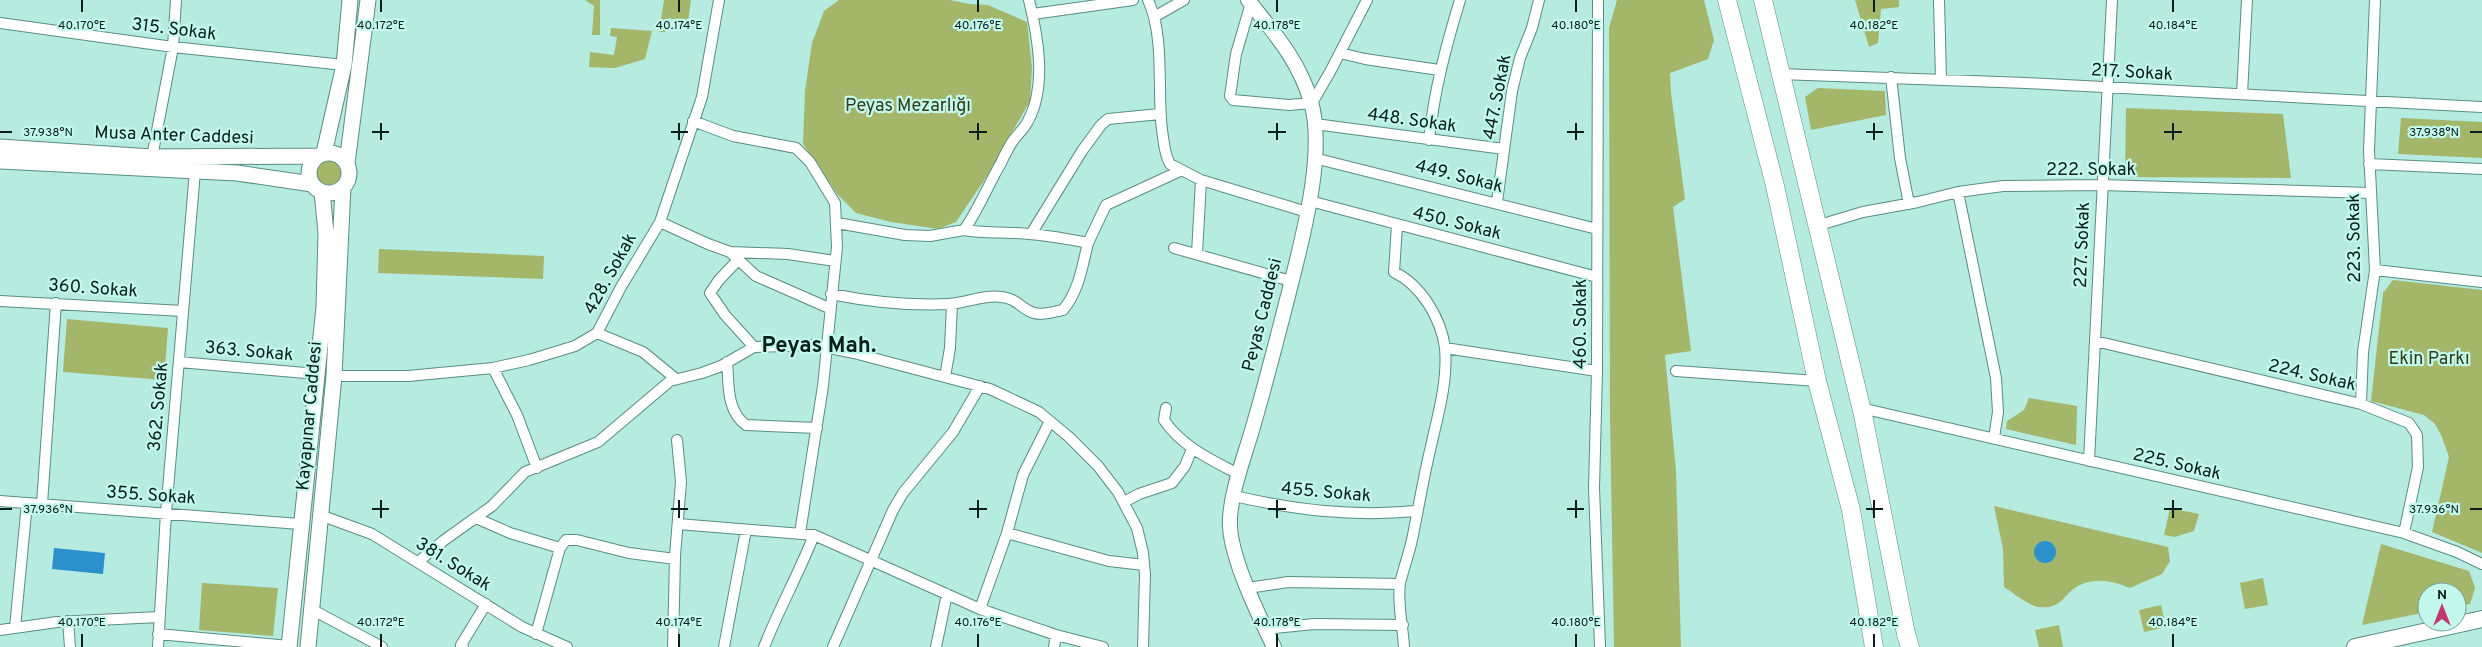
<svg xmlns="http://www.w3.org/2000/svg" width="2482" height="647" viewBox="0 0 2482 647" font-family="Overpass,sans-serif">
  <rect width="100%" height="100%" fill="#b6ebe0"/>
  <path fill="#a3b66a" d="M 585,0 L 600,0 L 600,35 L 592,35 L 594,6 Z
    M 664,0 L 691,0 L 688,22 L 669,18 L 665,32 L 659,32 Z
    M 950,0 L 969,4 L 988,5 L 1027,22 L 1032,68 L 1030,101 L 987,176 L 956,222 L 938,229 L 891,222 L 856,213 L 838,195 L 803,144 L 805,91 L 812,43 L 824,11 L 839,0 Z
    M 1617,0 L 1704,0 L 1714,40 L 1708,59 L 1670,73 L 1671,93 L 1685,199 L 1673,207 L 1691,351 L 1665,355 L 1676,471 L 1681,647 L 1614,647 L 1610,417 L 1609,28 Z
    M 1855,0 L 1899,0 L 1899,7 L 1881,9 L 1878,43 L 1869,47 Z
    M 611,28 L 652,31 L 645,59 L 615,68 L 589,67 L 590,52 L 614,55 L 617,37 L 610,36 Z
    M 1818,88 L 1885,91 L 1886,115 L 1811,130 L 1805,97 Z
    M 2126,108 L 2283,114 L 2291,178 L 2125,177 Z
    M 2401,118 L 2482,122 L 2482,158 L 2398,154 Z
    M317 173a12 12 0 1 1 24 0a12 12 0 1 1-24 0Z
    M 379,249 L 544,256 L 543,279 L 378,273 Z
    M 2393,280 L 2482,290 L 2482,553 L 2432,532 L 2449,457 L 2442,437 L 2435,424 L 2424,415 L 2371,401 L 2383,293 Z
    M 67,319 L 168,328 L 164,380 L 63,372 Z
    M 2029,398 L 2077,406 L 2076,445 L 2006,429 L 2007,421 L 2024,410 Z
    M 1994,506 L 2168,547 L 2170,561 L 2162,574 L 2130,588 C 2112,581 2096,577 2078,586 C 2063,594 2062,610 2038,607 C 2028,605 2013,593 2004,587 L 2003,549 Z
    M 2170,508 L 2199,514 L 2194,531 L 2175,537 L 2164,535 Z
    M 2381,544 L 2469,571 L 2475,588 L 2470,604 L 2457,606 L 2457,592 L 2427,592 L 2427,612 L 2362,625 Z
    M 2263,578 L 2268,605 L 2245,609 L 2240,583 Z
    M 202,583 L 278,588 L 273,636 L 199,630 Z
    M 2161,605 L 2166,627 L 2144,632 L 2139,610 Z
    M 2059,625 L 2063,647 L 2039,647 L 2035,630 Z"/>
  <path fill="#2b90cc" d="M2034 552a11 11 0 1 1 22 0a11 11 0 1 1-22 0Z
    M 54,548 L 105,553 L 103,574 L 52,569 Z"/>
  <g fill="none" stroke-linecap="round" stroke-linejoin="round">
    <g stroke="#5a8c83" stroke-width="12">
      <path id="minor" d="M 1148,0 C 1165,36 1157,90 1162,130 C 1164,142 1164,154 1170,164 L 1201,180 L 1307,212
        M 1598,0 L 1597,371 L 1594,488 L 1600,647
        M 1939,0 L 1941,79
        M 1251,3 L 1236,54 L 1230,96 L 1233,100 L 1289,105 L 1312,103 L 1330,72 L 1367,0
        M 1033,14 L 1133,0
        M 1154,17 L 1184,0
        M 0,23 L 173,47 L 344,65
        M 1340,53 L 1365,59 L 1439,70
        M 1780,74 L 2026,83 L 2482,107
        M 1891,77 L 1900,158 L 1909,204
        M 2242,94 L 2247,0
        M 693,121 L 733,136 L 796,148 L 810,162 L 835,203 L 837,247 L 823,386 L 800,533
        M 1315,124 L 1504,149
        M 1429,140 C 1434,91 1446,46 1460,0
        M 152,157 L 173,47 L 176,0
        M 1314,158 L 1597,229
        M 2369,164 L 2482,169
        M 1958,192 L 1996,378 L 1998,412 L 1994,438
        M 1310,201 L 1597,277
        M 1497,202 L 1512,91 L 1520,58 L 1532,28 L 1539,0
        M 660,222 L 708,244 L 730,252 L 788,254 L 835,261
        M 837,223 L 905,235 L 930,236 L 964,230 C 979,209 988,185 1001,163 C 1004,156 1008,149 1012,142 C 1017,135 1024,129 1028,121 C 1047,86 1038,37 1029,0
        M 1397,225 L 1394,272 C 1421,285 1441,318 1445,348 C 1448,380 1438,415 1431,446 C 1424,475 1419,505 1413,535 C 1410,551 1404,567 1400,583 C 1397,603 1403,627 1404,647
        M 1816,226 L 1863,212 L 1918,202 L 1958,192 L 2003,186 L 2101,185 L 2371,193
        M 964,230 C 981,233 997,232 1014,233 C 1039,234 1063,238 1088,243 L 1106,205 L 1180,171
        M 1031,234 L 1082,151 L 1101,125 L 1108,119 L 1160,114
        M 1174,248 L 1291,281
        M 730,252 L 756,276 L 829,308
        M 1197,254 L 1201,180
        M 738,260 L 719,280 L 710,293 L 725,315 L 754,347
        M 2375,270 L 2482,282
        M 831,294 C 871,302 908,306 949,304 C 967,303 985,294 1002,297 C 1016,299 1018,305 1029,311 C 1039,317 1052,312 1063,310 C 1079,291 1082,267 1088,243
        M 0,301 L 183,311
        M 597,333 L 643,352 L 676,379
        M 2095,341 L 2361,404 L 2409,423 L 2417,435 L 2418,467 L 2404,533
        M 1445,348 L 1597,371
        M 179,362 L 317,374
        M 727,362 C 729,383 726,411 746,425 L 817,428
        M 493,368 L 517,415 L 537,468
        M 1676,371 L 1817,381
        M 334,376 L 408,376 L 493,368 L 529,360 L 575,346 L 597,333 L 621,287 L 660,222 L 702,97 L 719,0
        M 945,377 L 950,348 L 952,304
        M 2361,404 L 2363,352 L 2375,270 L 2369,151 L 2375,0
        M 1166,408 L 1164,420 C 1182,447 1212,460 1240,475
        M 1861,408 L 2404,533 L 2457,552 L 2482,564
        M 2089,461 L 2112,0
        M 1234,496 C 1296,510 1352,517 1416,511
        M 0,501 L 300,524
        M 1124,502 L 1139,494 L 1172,483 L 1185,466 L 1192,449
        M 42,504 L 56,303
        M 320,515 L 372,534 L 522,627 L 567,647
        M 476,518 L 510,533 L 560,548
        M 678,524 L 814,535 L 980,609 L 1056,635 L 1103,647
        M 1007,533 L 1109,561 L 1144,565
        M 418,562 L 443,541 L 492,506 L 525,472 L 598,442 L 670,381 L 702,373 L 721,366 L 754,347 L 814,345 L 854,353 L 990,389 L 1039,412 L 1069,437 L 1098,466 L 1118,492 L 1137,528 L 1143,553 L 1145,575 L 1143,647
        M 1248,588 L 1288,582 L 1400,584
        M 311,609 L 382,647
        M 980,609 L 1007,533 L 1023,475 L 1050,421
        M 68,621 L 70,647
        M 15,628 L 27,503
        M 1266,629 L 1314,624 L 1403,625
        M 0,630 L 57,622 L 159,617
        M 158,634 L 289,646
        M 536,634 L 560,548 L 566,540 L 577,540 L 629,553 L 675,559
        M 158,647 L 166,513 L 195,171
        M 463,647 L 461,645 L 486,604
        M 673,647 L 675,556 L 681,482 L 677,440
        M 724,647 L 746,530
        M 764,647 C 779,609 799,573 814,535
        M 833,647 L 893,510 L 903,493 L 953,432 L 980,386
        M 936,647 L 947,594
        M 1054,647 L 1056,635"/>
    </g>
    <g stroke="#5a8c83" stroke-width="16">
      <path id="tertiary" d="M 1248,0 C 1274,33 1299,60 1311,102 C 1326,153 1302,240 1289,292 C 1278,335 1267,378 1255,420 C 1247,450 1228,497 1230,527 C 1232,561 1259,616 1274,647"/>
    </g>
    <g stroke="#5a8c83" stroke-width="17">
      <path id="secondary" d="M 0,147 L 152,157 L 318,156
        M309 173a20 20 0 1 1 40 0a20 20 0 1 1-40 0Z
        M 324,153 L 344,65 L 350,0
        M 0,161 L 237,173 L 312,184
        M 347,163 L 368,0
        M 289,647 L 324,307 L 326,233 L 322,192
        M 308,647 L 334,376 L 343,187"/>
    </g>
    <g stroke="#5a8c83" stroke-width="18">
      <path id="primary" d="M 2355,647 L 2482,619"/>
    </g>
    <g stroke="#5a8c83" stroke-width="19">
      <path id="trunk" d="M 1727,0 L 1775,186 L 1817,381 L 1851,510 L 1874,647
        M 1763,0 L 1863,415 L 1906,634 L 1910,647"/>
    </g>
    <use href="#minor" stroke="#fff" stroke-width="10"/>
    <use href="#tertiary" stroke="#fff" stroke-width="14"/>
    <use href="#secondary" stroke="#fff" stroke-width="15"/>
    <use href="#primary" stroke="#fff" stroke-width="16"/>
    <use href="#trunk" stroke="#fff" stroke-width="18"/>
  </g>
  <path fill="none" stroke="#0a1f1b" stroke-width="2" d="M 82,0 L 82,12M 381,0 L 381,12M 679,0 L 679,12M 978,0 L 978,12M 1277,0 L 1277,12M 1576,0 L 1576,12M 1874,0 L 1874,12M 2173,0 L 2173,12M 381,123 L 381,140M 679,123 L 679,140M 978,123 L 978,140M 1277,123 L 1277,140M 1576,123 L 1576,140M 1874,123 L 1874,140M 2173,123 L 2173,140M 0,132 L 12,132M 372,132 L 389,132M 671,132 L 688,132M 969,132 L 987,132M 1268,132 L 1286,132M 1567,132 L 1584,132M 1866,132 L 1883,132M 2164,132 L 2182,132M 2470,132 L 2482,132M 381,500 L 381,518M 679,500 L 679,518M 978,500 L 978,518M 1277,500 L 1277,518M 1576,500 L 1576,518M 1874,500 L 1874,518M 2173,500 L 2173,518M 0,509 L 12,509M 372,509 L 389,509M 671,509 L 688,509M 969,509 L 987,509M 1268,509 L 1286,509M 1567,509 L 1584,509M 1866,509 L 1883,509M 2164,509 L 2182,509M 2470,509 L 2482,509M 82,634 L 82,647M 381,634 L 381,647M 679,634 L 679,647M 978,634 L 978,647M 1277,634 L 1277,647M 1576,634 L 1576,647M 1874,634 L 1874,647M 2173,634 L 2173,647"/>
  <g text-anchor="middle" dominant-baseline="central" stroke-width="4.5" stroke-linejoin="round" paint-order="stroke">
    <g font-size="18" fill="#0a1f1b" stroke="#c3f8ed">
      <text transform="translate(174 30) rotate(7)">315. Sokak</text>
      <text transform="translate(2132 73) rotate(3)">217. Sokak</text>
      <text transform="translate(1498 97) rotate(-79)">447. Sokak</text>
      <text transform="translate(1412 121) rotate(8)">448. Sokak</text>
      <text transform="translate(174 136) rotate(2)">Musa Anter Caddesi</text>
      <text x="2091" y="170">222. Sokak</text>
      <text transform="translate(1459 177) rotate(14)">449. Sokak</text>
      <text transform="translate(1457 224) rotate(14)">450. Sokak</text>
      <text transform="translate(2355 238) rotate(-91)">223. Sokak</text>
      <text transform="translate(2083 245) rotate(-88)">227. Sokak</text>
      <text transform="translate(611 274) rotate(-61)">428. Sokak</text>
      <text transform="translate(93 289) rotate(4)">360. Sokak</text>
      <text transform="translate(1263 315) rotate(-76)">Peyas Caddesi</text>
      <text transform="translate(1581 324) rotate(-90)">460. Sokak</text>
      <text transform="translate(249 352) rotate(5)">363. Sokak</text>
      <text transform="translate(2312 376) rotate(13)">224. Sokak</text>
      <text transform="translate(159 407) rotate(-85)">362. Sokak</text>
      <text transform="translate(310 416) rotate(-85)">Kayapınar Caddesi</text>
      <text transform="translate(2177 465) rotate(13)">225. Sokak</text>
      <text transform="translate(1326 493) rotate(5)">455. Sokak</text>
      <text transform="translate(151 496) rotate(4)">355. Sokak</text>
      <text transform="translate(453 565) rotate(32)">381. Sokak</text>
    </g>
    <g font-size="18" fill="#333c13" stroke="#c3f8ed">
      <text x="908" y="106">Peyas Mezarlığı</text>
      <text x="2429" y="359">Ekin Parkı</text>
    </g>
    <g font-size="22" font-weight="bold" fill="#0a1f1b" stroke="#c3f8ed">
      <text x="819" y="346">Peyas Mah.</text>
    </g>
  </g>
  <g font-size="12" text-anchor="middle" fill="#0a1f1b" stroke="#c3f8ed" stroke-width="4.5" stroke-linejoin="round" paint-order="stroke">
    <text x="82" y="29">40.170°E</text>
    <text x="381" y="29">40.172°E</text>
    <text x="679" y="29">40.174°E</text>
    <text x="978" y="29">40.176°E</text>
    <text x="1277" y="29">40.178°E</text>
    <text x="1576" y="29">40.180°E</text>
    <text x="1874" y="29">40.182°E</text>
    <text x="2173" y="29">40.184°E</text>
    <text x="48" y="136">37.938°N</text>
    <text x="2434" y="136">37.938°N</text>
    <text x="48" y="513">37.936°N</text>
    <text x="2434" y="513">37.936°N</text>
    <text x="82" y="626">40.170°E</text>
    <text x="381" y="626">40.172°E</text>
    <text x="679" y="626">40.174°E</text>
    <text x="978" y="626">40.176°E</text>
    <text x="1277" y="626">40.178°E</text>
    <text x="1576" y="626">40.180°E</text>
    <text x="1874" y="626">40.182°E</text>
    <text x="2173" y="626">40.184°E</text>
  </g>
  <g transform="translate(2442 607)"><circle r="24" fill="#c3f8ed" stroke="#79a199"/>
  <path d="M0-4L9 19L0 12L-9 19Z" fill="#c33970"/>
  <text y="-8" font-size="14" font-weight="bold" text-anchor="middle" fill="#0a1f1b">N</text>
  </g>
</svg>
